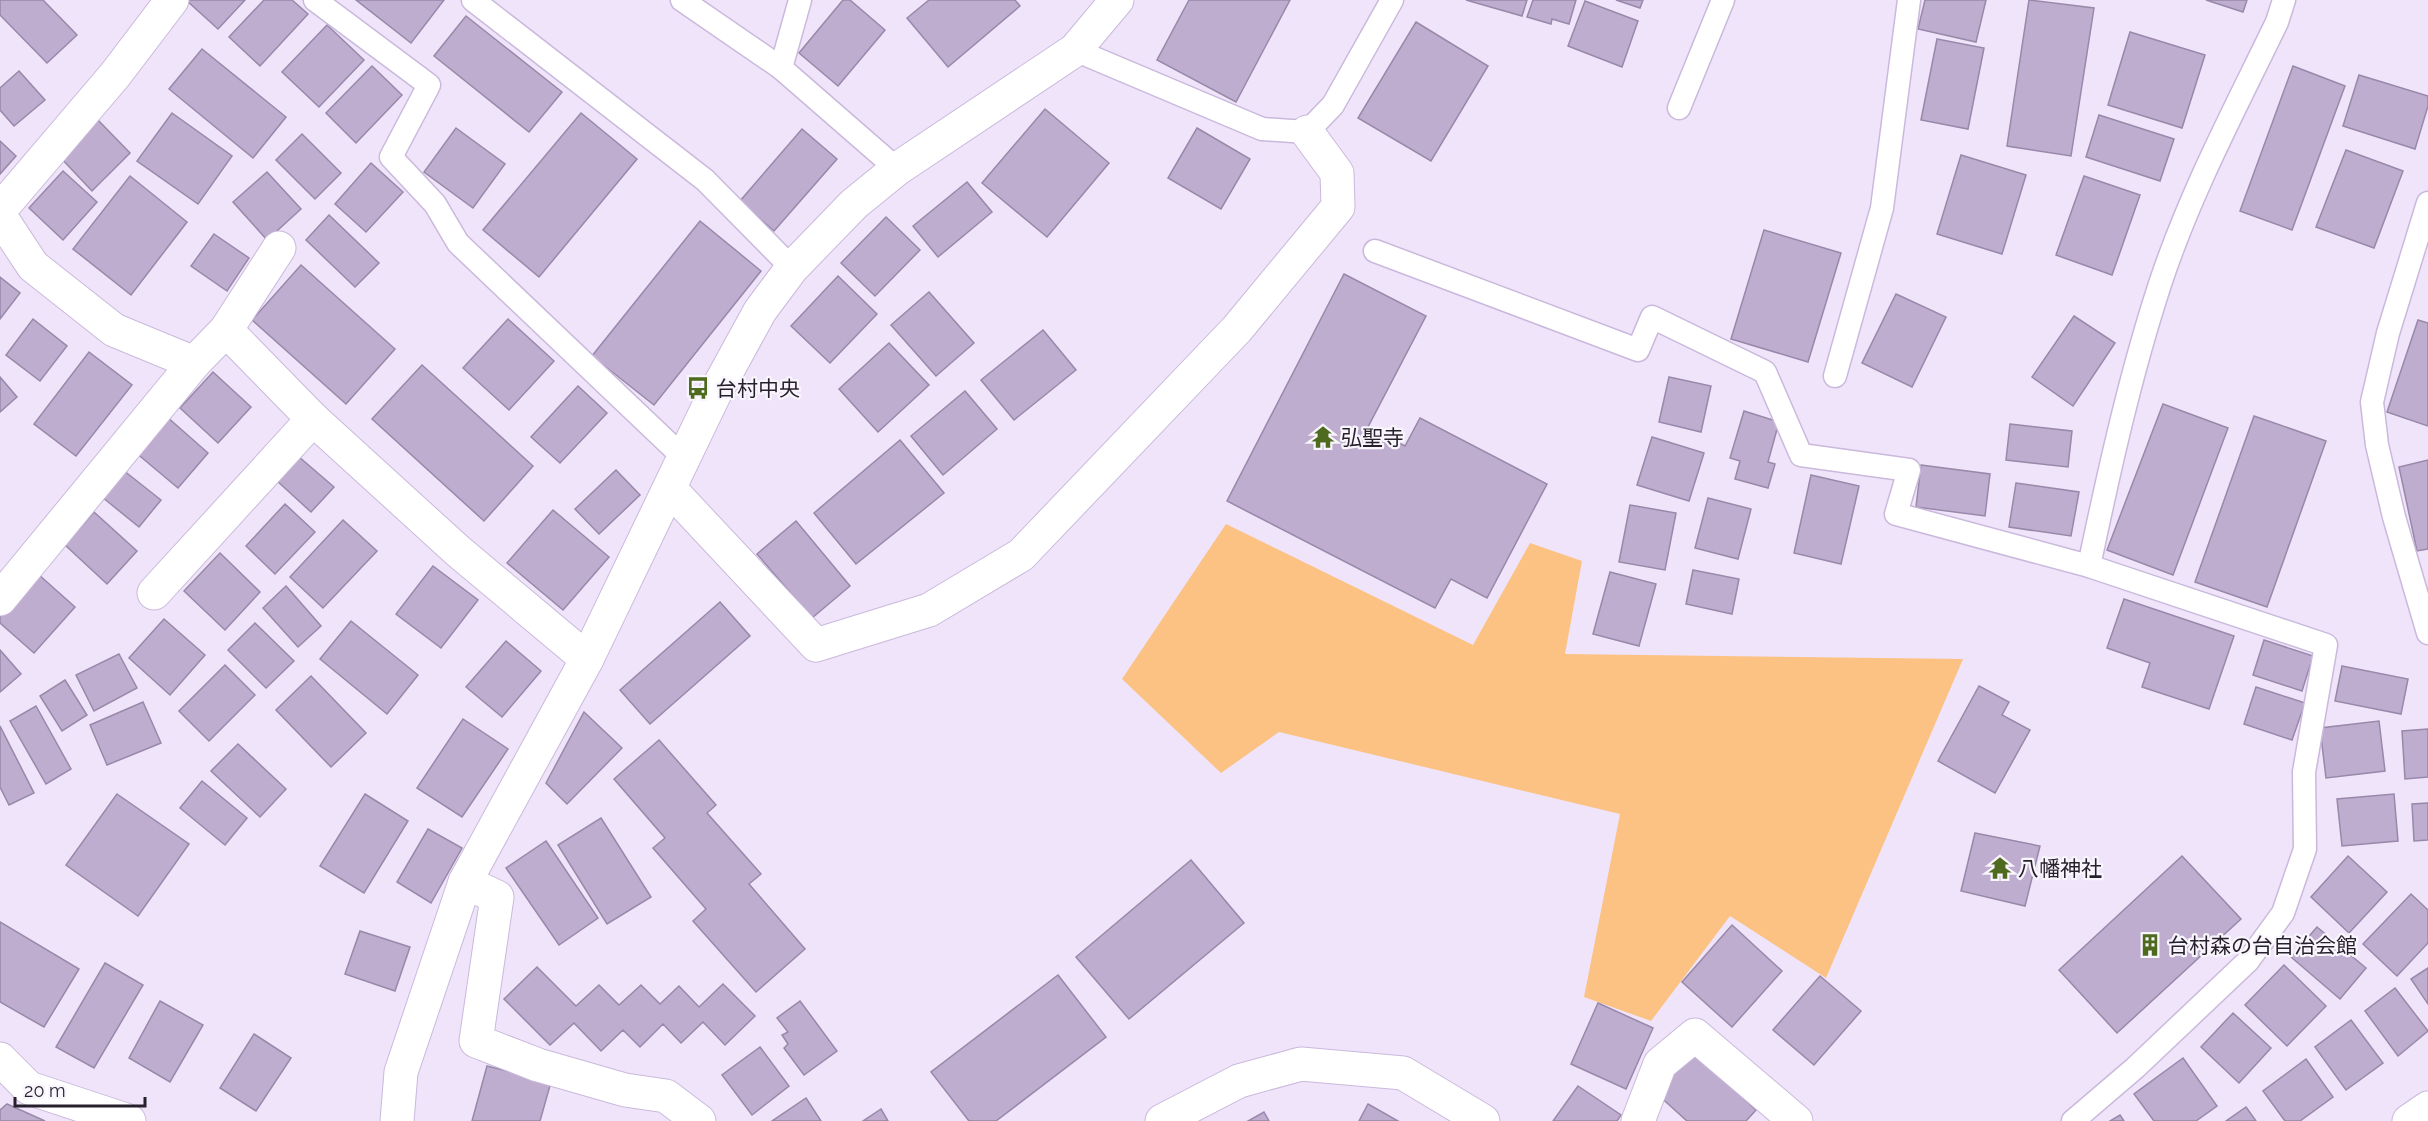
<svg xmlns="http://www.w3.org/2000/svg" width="2428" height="1121" viewBox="0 0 2428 1121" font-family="Raleway,'Noto Sans JP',sans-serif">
	<rect width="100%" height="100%" fill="#efe4fa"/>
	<polygon fill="#fcc284" points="1226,524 1473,645 1530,543 1582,561 1565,654 1963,659 1826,978 1730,916 1651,1021 1584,997 1620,814 1279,732 1221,773 1122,679"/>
	<g fill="#beadcf" stroke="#9888a9" stroke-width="1.5">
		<polygon points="0,0 43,0 77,35 47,63 0,15"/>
		<polygon points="186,0 245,0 218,29"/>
		<polygon points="264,0 292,0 308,14 260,66 229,37"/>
		<polygon points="356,0 444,0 411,43"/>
		<polygon points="843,0 850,0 885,30 838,86 799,53"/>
		<polygon points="929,0 1015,0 1020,6 948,67 907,18"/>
		<polygon points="1189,0 1290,0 1236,102 1157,60"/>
		<polygon points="1466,0 1527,0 1522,16"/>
		<polygon points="1533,0 1576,0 1569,24 1552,19 1551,24 1527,17"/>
		<polygon points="1616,0 1643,0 1640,8"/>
		<polygon points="1925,0 1986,0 1976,42 1918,29"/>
		<polygon points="2029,0 2094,8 2071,156 2007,146"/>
		<polygon points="2206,0 2247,0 2243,12"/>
		<polygon points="1585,1 1638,21 1622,67 1568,46"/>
		<polygon points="466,16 562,92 529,132 434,56"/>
		<polygon points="1416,22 1488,66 1431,161 1358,118"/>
		<polygon points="327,25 364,60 319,107 282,72"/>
		<polygon points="2130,32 2205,55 2182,128 2108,105"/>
		<polygon points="1937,39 1984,48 1968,129 1921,120"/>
		<polygon points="202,49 286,117 253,158 169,89"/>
		<polygon points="372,66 402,95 356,143 326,113"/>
		<polygon points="2293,66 2345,86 2292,230 2240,211"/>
		<polygon points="19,71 45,100 14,126 0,110 0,88"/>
		<polygon points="2359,75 2428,96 2428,106 2415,149 2343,126"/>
		<polygon points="1045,109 1109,163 1047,237 982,183"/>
		<polygon points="172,113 232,156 198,204 137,161"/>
		<polygon points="581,113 637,159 539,277 483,230"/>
		<polygon points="2099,115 2174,139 2160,181 2086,157"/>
		<polygon points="97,119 130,153 92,191 59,156"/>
		<polygon points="456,128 505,164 473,208 424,172"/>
		<polygon points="1197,128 1250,159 1221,209 1168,178"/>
		<polygon points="802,129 837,159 774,231 740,201"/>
		<polygon points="302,134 341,173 315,199 276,160"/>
		<polygon points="0,141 16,156 0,174"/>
		<polygon points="2346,150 2403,171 2374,248 2316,227"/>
		<polygon points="1961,155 2026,175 2002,254 1937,234"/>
		<polygon points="371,163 403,192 366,232 335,204"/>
		<polygon points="63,171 97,202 63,240 29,208"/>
		<polygon points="267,172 301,209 267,240 233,202"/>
		<polygon points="130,176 187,222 131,295 73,249"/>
		<polygon points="2084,176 2140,195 2112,275 2056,255"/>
		<polygon points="967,182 992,212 938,257 913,226"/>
		<polygon points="329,215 379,263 355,287 306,240"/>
		<polygon points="886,217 920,250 875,296 841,263"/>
		<polygon points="700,221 761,271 654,405 592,356"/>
		<polygon points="1764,230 1841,253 1808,362 1731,339"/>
		<polygon points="214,234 249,258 227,291 191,266"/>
		<polygon points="301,265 395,349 346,404 252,320"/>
		<polygon points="1344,274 1426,316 1368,427 1405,446 1420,418 1547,484 1487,598 1451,579 1435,608 1227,501"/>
		<polygon points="838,276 877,314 830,363 791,326"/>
		<polygon points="0,277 20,293 0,319"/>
		<polygon points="929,292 974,343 936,376 891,325"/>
		<polygon points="1896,294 1946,317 1912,387 1862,363"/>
		<polygon points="2074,316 2115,343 2073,406 2032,377"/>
		<polygon points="33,319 67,346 40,381 6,355"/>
		<polygon points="508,319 554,361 509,410 463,368"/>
		<polygon points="2418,320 2428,323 2428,426 2387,412"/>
		<polygon points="1043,330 1076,370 1014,420 981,380"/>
		<polygon points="889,343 929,385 878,432 839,389"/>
		<polygon points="89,352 132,385 76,456 34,424"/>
		<polygon points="422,365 533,466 484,521 372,419"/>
		<polygon points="213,372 251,407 218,443 180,408"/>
		<polygon points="0,377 17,397 0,412"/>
		<polygon points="1669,377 1711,386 1701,432 1659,422"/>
		<polygon points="578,386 607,413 560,463 531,437"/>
		<polygon points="965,391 997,429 943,475 911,436"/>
		<polygon points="2163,404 2228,428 2173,575 2107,550"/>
		<polygon points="1744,411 1779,422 1768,462 1775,464 1768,488 1735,479 1740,461 1730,458"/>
		<polygon points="166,416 208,453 178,488 135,452"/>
		<polygon points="2254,416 2326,441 2267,607 2195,582"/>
		<polygon points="2010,424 2072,431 2068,467 2006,460"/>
		<polygon points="1652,437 1704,453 1689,501 1637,485"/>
		<polygon points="900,440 944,493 856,564 814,513"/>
		<polygon points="298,456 334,487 311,512 276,480"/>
		<polygon points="2428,460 2428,549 2417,551 2399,467"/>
		<polygon points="1921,465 1990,474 1985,516 1916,507"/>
		<polygon points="123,470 161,500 139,527 102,497"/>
		<polygon points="616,470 640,495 599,534 575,509"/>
		<polygon points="1811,475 1859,486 1841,564 1794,553"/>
		<polygon points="2016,483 2079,492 2071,536 2009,527"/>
		<polygon points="1708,498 1751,509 1738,559 1695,548"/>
		<polygon points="285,504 315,532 275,574 246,546"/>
		<polygon points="1630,505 1676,513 1665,570 1619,562"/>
		<polygon points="553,510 609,557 563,610 507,563"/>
		<polygon points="94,512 137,551 107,584 65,545"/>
		<polygon points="343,520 377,551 323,608 290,577"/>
		<polygon points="796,521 850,586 812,618 757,554"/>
		<polygon points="220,553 260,592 225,630 184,591"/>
		<polygon points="433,566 478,600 441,648 396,614"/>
		<polygon points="1693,570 1739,579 1732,614 1686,604"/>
		<polygon points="1610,572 1656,584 1639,646 1593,634"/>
		<polygon points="38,574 75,607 34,653 0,623 0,617"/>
		<polygon points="286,586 321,626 298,647 263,608"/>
		<polygon points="2124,599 2234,636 2209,709 2142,687 2150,663 2107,648"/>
		<polygon points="720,602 750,636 650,724 620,690"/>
		<polygon points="164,619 205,655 170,695 129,658"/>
		<polygon points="351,621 418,675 387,714 320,659"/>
		<polygon points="255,623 294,661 266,688 228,650"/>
		<polygon points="2264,640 2313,656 2302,691 2253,675"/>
		<polygon points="506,641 541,671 502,717 466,687"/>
		<polygon points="0,650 21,674 0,692"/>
		<polygon points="119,654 137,688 94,711 76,675"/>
		<polygon points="225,665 255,695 209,741 179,711"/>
		<polygon points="2342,666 2408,679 2401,714 2335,701"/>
		<polygon points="311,676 366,733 331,767 276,710"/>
		<polygon points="65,680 87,715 62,731 40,696"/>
		<polygon points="1979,686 2009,702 2002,715 2030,730 1995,793 1938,761"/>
		<polygon points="2256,687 2305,703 2292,740 2244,724"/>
		<polygon points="143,702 161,743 107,765 90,725"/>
		<polygon points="36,706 71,769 46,784 10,721"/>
		<polygon points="584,712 622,748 567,804 546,783"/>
		<polygon points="463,719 508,749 462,817 417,788"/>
		<polygon points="2379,721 2385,771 2326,778 2320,728"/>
		<polygon points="0,726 34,793 9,805 0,787"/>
		<polygon points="2428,729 2428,777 2405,779 2402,731"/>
		<polygon points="659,740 716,805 707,813 761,874 749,884 805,949 756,992 693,921 706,909 653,848 665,838 614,779"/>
		<polygon points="238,744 286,789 260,817 211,771"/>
		<polygon points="202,781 247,818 225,845 180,808"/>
		<polygon points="117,794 189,844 138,916 66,865"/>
		<polygon points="365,794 408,821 364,893 320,866"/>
		<polygon points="2394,794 2398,841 2342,846 2337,799"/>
		<polygon points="2428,803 2428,840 2414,841 2412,804"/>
		<polygon points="601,818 651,897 607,924 558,845"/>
		<polygon points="428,829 462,848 431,903 397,882"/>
		<polygon points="1975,833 2040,846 2025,906 1961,891"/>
		<polygon points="546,841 598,918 559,945 506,868"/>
		<polygon points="2182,856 2241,919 2117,1033 2059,970"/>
		<polygon points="2348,856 2387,892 2349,933 2311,897"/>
		<polygon points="1191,860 1244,923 1129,1019 1076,957"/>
		<polygon points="2411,894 2428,910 2428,943 2397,976 2363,944"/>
		<polygon points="0,922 79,969 44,1027 0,1002"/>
		<polygon points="1732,925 1782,971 1732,1027 1682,982"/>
		<polygon points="2317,927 2366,968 2340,999 2291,957"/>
		<polygon points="360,931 410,947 395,991 345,974"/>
		<polygon points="105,963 143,985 94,1068 56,1047"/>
		<polygon points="2284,965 2326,1006 2287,1046 2245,1005"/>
		<polygon points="537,967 576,1006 599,985 619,1005 641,985 660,1004 679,986 699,1007 723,984 755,1016 725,1045 703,1022 681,1043 663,1024 640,1047 623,1030 601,1051 574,1023 550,1045 504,999"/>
		<polygon points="2428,968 2428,1004 2411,979"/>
		<polygon points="1058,975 1106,1037 996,1121 969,1121 931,1072"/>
		<polygon points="1820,976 1861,1011 1814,1065 1773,1030"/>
		<polygon points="2395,988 2428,1031 2398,1056 2365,1011"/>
		<polygon points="160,1001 203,1025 170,1082 129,1058"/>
		<polygon points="800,1001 837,1051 804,1075 784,1048 788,1044 782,1035 788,1032 777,1018"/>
		<polygon points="1598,1003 1653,1028 1626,1089 1571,1064"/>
		<polygon points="2233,1013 2271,1048 2239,1083 2201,1047"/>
		<polygon points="2351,1020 2383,1063 2346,1090 2315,1047"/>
		<polygon points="254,1034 291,1058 256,1111 220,1088"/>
		<polygon points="760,1047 789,1086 752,1115 722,1075"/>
		<polygon points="1694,1052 1756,1110 1746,1121 1687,1121 1656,1093"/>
		<polygon points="2183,1058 2217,1106 2196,1121 2154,1121 2134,1094"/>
		<polygon points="2306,1059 2333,1097 2300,1121 2285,1121 2263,1091"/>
		<polygon points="487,1066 551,1082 540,1121 472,1121"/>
		<polygon points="1578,1086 1621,1115 1617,1121 1553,1121"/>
		<polygon points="806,1098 821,1121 772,1121"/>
		<polygon points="7,1104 45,1121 0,1121 0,1110"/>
		<polygon points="1368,1104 1398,1121 1359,1121"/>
		<polygon points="2246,1107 2256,1121 2226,1121"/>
		<polygon points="881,1109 888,1121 863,1121"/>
		<polygon points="1264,1112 1269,1121 1248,1121"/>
		<polygon points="2120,1115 2124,1121 2110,1121"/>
	</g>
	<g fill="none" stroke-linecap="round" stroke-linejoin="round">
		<g stroke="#cab9dc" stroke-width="25">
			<g id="service">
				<polyline points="315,0 429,85 391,157 435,204 458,243 684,458"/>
				<polyline points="473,0 705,180 792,268"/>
				<polyline points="682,0 781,68 897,169"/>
				<polyline points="1075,50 1262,129 1307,132 1333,105 1392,0"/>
				<polyline points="781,68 800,0"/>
				<polyline points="1679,108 1723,0"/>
				<polyline points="2428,203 2388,333 2372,402 2377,445 2394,517 2428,633"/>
				<polyline points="1375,251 1638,350 1652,317 1765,372 1801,455 1909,470 1896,514 2089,566 2326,645 2304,772 2305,849 2283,913 2248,961 2135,1068 2073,1121"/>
				<polyline points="1835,376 1882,208 1909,0"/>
				<path d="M2089,566C2109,471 2130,376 2160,284C2190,193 2236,107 2277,22L2284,0"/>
			</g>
		</g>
		<g stroke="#cab9dc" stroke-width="35">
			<g id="minor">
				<polyline points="0,210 115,75 172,0"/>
				<polyline points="0,216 33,266 114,330 194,363 226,330 313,419 458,551 587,659"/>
				<polyline points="226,330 279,248"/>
				<polyline points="670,489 816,645 929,610 1021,555 1237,329 1338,207 1337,173 1307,132"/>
				<polyline points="154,593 313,419"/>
				<polyline points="0,599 194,363"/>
				<polyline points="465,882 497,897 476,1041 538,1065 625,1090 666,1096 699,1121"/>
				<polyline points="0,1059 29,1088 129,1121"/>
				<polyline points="397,1121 401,1072 465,882 587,659 714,395 760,311 792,268 854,204 897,169 1075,50 1117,0"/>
				<polyline points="1162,1121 1239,1081 1301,1064 1403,1073 1483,1121"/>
				<polyline points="1638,1121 1660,1064 1695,1035 1796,1121"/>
				<polyline points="2409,1121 2428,1108"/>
			</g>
		</g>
		<use href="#service" stroke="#fff" stroke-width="22"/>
		<use href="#minor" stroke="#fff" stroke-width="33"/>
	</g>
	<defs>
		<g id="bus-bare" transform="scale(1.8)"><path d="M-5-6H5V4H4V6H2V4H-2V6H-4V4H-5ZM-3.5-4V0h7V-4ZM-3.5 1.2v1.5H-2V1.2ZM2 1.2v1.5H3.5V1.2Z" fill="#4e6a1e" stroke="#f8f5fc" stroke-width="2.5" paint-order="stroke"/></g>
		<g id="temple-bare" transform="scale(1.8)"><path d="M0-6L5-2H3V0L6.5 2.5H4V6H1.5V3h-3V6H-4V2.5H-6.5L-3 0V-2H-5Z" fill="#4e6a1e" stroke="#f8f5fc" stroke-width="2.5" paint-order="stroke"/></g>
		<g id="building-bare" transform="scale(1.8)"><path d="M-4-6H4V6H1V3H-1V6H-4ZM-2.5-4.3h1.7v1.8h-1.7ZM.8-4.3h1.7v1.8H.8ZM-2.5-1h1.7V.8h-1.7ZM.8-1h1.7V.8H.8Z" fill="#4e6a1e" stroke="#f8f5fc" stroke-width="2.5" paint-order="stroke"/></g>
	</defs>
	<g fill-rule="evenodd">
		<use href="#bus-bare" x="698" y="388"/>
		<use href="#temple-bare" x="1323" y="437"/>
		<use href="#temple-bare" x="2000" y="868"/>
		<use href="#building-bare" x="2150" y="945"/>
	</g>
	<g text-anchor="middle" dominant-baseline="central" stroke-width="4.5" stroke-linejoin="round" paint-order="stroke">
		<g font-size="21" fill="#261f2c" stroke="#f8f5fc" text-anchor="start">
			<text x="716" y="388">台村中央</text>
			<text x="1341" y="437">弘聖寺</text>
			<text x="2018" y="868">八幡神社</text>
			<text x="2168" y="945">台村森の台自治会館</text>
		</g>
	</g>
	<path d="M15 1097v9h130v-9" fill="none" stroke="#261f2c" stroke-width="3"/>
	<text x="24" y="1097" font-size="18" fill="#261f2c" stroke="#f8f5fc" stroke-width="4.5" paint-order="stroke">20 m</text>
</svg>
